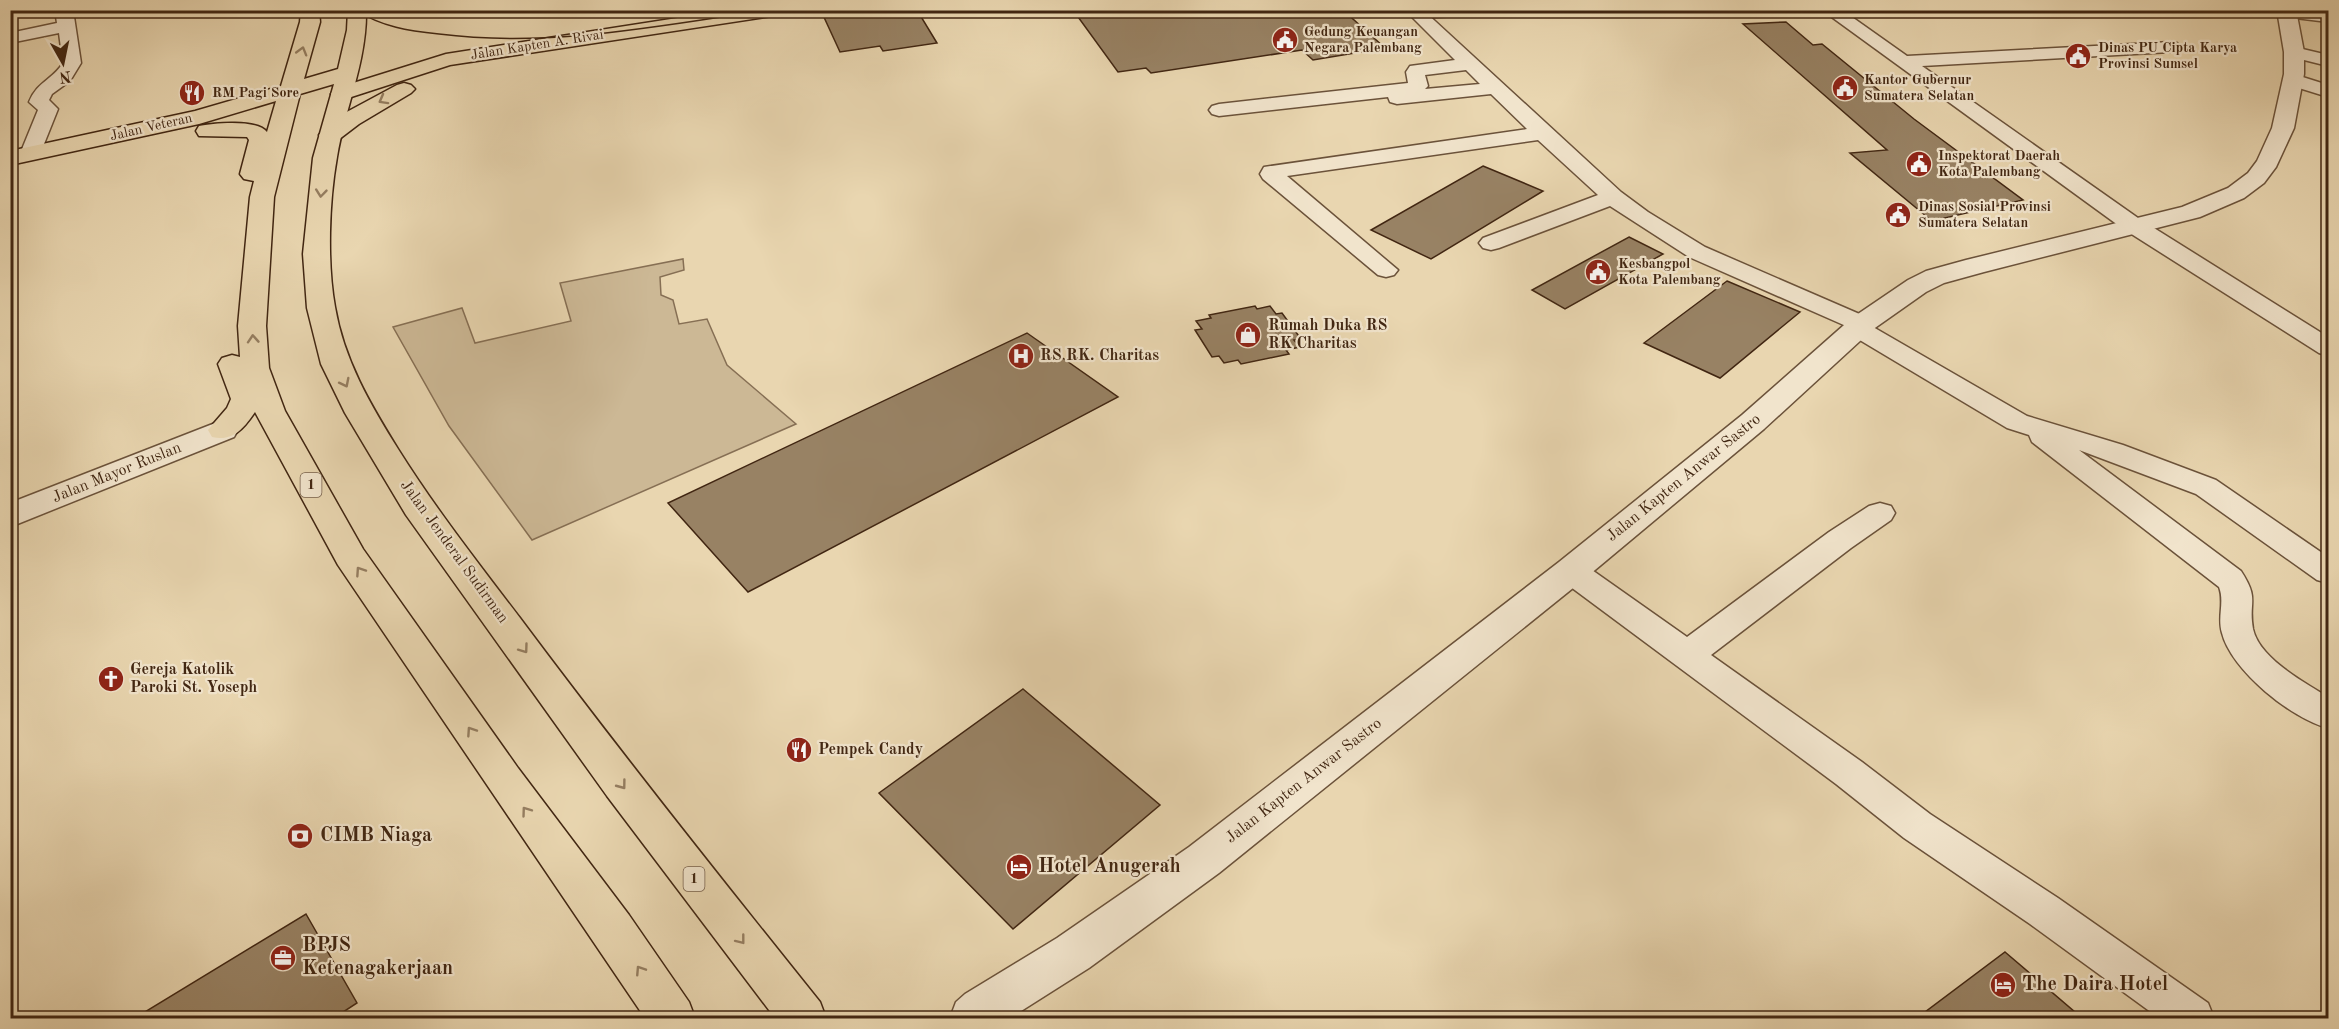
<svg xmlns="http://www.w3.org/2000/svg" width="2339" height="1029" viewBox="0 0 2339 1029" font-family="'Old Standard TT',serif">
	<rect width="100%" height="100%" fill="#e9d6b0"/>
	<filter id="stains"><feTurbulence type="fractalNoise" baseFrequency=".00333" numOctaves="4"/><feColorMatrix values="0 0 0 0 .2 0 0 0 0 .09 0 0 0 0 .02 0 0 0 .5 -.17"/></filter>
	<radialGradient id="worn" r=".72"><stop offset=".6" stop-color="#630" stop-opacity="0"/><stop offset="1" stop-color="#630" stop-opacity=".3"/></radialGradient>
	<g fill="#ccb895" stroke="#866f54" stroke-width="1.5">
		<polygon points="1424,11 1568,11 1432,18"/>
		<polygon points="683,259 684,270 660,277 661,295 673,300 679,324 707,319 727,365 796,424 532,540 449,426 393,327 462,308 475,343 571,321 560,283"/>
	</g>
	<g fill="#988264" stroke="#412612" stroke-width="1.5">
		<polygon points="854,10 917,10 937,43 883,51 880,46 840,52 823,15"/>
		<polygon points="1073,10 1343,10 1385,48 1313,60 1302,50 1151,73 1146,68 1118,72"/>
		<polygon points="1786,22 1813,45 1822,44 1914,119 2023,200 1932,221 1850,153 1887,150 1743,24"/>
		<polygon points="1483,166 1543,191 1431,259 1371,230"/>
		<polygon points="1629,237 1663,254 1565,309 1532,290"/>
		<polygon points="1727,281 1800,312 1720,378 1644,343"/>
		<polygon points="1255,306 1257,309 1270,306 1276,314 1282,313 1301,339 1294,340 1300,347 1286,350 1289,354 1241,364 1238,360 1224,363 1219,356 1212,357 1195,330 1202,329 1196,321 1211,318 1209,315"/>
		<polygon points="1027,333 1118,397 748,592 668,503"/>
		<polygon points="1023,689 1160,805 1013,929 879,793"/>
		<polygon points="306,914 357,1003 334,1018 135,1018"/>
		<polygon points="2005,952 2082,1018 1917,1018"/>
	</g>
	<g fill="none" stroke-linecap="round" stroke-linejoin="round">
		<g stroke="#6b523a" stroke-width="3">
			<g id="minor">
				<path d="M55,10H73L81,63L70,81L52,94L49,100L58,109L40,154L37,158L30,160L23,158L20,154L38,110L29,102C37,82 52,80 63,63L59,33L10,43V33L57,23Z"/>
				<path d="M1405,10H1423L1621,192L1648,212L1705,247L1871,319L1875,324L1873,327L2027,416L2123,445L2216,480L2328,557V583L2317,580L2196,494L2079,450L2241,571C2260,600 2248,601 2253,629C2259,658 2305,683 2328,697V728C2292,719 2231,670 2222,633C2217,617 2225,602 2219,587L2032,442L2029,435L2007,428L1848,333L1844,328L1846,326L1689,257L1610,206L1499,248L1491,250L1483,248L1479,243L1483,238L1598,195L1538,140L1287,176L1398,270L1394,275L1386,277L1378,275L1263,179L1260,174L1264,167L1527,129L1491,94L1397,104L1390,102L1388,97L1219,116L1212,114L1209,110L1212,106L1219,104L1408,83L1406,72L1410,66L1455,60ZM1466,70L1480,84L1425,89L1428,86L1425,75Z"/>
				<polygon points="1822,10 1842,10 1907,56 2171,42 2177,43 2180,47 2177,51 2171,52 1922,66 2138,218 2328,337 2328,356 2319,353 2122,228"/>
				<polygon points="2279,10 2328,12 2328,22 2287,17 2281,16"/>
				<polygon points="2294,47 2328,55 2328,66 2288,56 2285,52 2288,48"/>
				<polygon points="2293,74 2328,85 2328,97 2286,84 2284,80 2286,76"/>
				<polygon points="1880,503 1891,506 1895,513 1891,520 1851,548 1711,655 1862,762 1930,814 2058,898 2208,1003 2214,1018 2159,1018 2030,924 1904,838 1836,784 1560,579 1555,571 1560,563 1571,560 1582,563 1687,637 1829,532 1869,506"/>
			</g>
		</g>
		<g stroke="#6b523a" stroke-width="3">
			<g id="tertiary">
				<polygon points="2277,10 2296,10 2304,52 2304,74 2294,128 2276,167 2264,183 2244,198 2200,217 1984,272 1944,283 1926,292 1872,330 1764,429 1583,580 1219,873 1089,968 1010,1018 950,1018 956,1002 965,994 1057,938 1189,847 1559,562 1742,415 1852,318 1908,280 1926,271 1966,260 2182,207 2228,188 2248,173 2257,161 2272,128 2284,74 2284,52"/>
				<polygon points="223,420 234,423 238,430 234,437 10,527 10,503"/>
			</g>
		</g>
		<g stroke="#412612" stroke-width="3">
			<g id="primary">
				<polygon points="729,10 781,10 779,14 772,16 450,65 342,100 334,99 331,94 334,89 446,54"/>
				<polygon points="404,83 411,85 415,89 411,93 359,124 338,140 330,142 322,140 319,135 343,114 397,85"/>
			</g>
		</g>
		<g stroke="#412612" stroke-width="3">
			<path id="trunk" d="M301,10H319L320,22L304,79L338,69L347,30L348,10H366C367,61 345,108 337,157C329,202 327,263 335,307C344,360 370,404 398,449C435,508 478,563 520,618C617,748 718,875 820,1002L826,1018H775L607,796L406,515L345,413L321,364L307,308L303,254L313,158L334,84L300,94L274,197L266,326L269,368L285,411L363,549L518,768L629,915L689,1002L695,1018H645L338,565L255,412C244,428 233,442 212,437L208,430L227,408L231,399L218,364L222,358L232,355L240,357L238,326L250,197L254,181L244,179L240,174L249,140L247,137L199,136L196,131L199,126C214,123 257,119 267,132L276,101L199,124L10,165V151L195,111L281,86L300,22Z"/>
		</g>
		<use href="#minor" fill="#f1e4cc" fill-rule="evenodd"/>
		<use href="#tertiary" fill="#f1e4cc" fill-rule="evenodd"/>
		<use href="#primary" fill="#e9d6b0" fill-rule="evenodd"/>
		<use href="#trunk" fill="#e9d6b0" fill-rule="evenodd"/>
		<path stroke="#412612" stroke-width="1.5" d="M356,10C381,27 410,31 439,34C549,48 659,26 767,10"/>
	</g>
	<defs><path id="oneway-chevron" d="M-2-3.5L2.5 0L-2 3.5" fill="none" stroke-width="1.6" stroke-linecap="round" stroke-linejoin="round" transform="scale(1.5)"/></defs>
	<g stroke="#957e61">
		<use href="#oneway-chevron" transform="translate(302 51) rotate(-74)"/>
		<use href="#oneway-chevron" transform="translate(383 100) rotate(151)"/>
		<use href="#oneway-chevron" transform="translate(321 193) rotate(96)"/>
		<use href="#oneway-chevron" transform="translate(253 339) rotate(-94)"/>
		<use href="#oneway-chevron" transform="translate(345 383) rotate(63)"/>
		<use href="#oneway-chevron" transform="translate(360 571) rotate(-124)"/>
		<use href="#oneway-chevron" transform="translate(524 649) rotate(54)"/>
		<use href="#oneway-chevron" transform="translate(471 731) rotate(-124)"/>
		<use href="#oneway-chevron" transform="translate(622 785) rotate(53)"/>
		<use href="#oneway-chevron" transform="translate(526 811) rotate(-126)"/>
		<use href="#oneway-chevron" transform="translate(741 940) rotate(52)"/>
		<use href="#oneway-chevron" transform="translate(640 970) rotate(-123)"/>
	</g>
	<defs>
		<g id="civic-disc" transform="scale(1.35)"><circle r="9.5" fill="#8f2418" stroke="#f1e4cc"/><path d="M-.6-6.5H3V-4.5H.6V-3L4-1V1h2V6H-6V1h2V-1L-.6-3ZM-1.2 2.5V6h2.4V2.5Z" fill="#fff"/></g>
		<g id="restaurant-disc" transform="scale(1.35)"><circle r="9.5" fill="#8f2418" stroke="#f1e4cc"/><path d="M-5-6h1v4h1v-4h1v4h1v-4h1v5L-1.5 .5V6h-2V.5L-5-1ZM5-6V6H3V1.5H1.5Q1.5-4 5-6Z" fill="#fff"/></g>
		<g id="shop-disc" transform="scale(1.35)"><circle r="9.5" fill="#8f2418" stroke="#f1e4cc"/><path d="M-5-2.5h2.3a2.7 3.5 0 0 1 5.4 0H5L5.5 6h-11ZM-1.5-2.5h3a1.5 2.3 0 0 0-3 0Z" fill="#fff"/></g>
		<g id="hospital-disc" transform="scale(1.35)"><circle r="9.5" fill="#8f2418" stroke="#f1e4cc"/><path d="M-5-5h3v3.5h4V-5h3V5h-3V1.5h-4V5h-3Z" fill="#fff"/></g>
		<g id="church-disc" transform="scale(1.35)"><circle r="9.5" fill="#8f2418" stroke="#f1e4cc"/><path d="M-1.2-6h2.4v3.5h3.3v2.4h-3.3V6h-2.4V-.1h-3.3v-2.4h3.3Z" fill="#fff"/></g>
		<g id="bank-disc" transform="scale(1.35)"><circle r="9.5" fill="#8f2418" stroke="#f1e4cc"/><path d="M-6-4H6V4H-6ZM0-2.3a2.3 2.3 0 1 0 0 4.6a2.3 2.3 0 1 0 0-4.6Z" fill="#fff"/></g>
		<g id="hotel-disc" transform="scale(1.35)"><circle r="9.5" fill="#8f2418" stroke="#f1e4cc"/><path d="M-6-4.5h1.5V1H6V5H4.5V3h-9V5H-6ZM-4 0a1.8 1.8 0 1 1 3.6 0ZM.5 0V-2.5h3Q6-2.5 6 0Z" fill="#fff"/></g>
		<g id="office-disc" transform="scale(1.35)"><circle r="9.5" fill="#8f2418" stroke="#f1e4cc"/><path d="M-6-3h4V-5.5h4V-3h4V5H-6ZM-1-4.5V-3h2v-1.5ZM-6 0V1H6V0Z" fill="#fff"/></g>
	</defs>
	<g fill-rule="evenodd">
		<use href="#civic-disc" x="1285" y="40"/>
		<use href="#civic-disc" x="2078" y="56"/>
		<use href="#civic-disc" x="1845" y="88"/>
		<use href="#restaurant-disc" x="192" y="93"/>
		<use href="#civic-disc" x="1919" y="164"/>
		<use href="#civic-disc" x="1898" y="215"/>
		<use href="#civic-disc" x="1598" y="272"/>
		<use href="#shop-disc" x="1248" y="335"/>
		<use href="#hospital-disc" x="1021" y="356"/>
		<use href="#church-disc" x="111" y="679"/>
		<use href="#restaurant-disc" x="799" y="750"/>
		<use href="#bank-disc" x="300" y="836"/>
		<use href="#hotel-disc" x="1019" y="867"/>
		<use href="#office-disc" x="283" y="958"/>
		<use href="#hotel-disc" x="2003" y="985"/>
	</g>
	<g text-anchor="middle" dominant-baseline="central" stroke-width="4.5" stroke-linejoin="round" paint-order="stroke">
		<g font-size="14" font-weight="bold" fill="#412612" stroke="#f1e4cc" text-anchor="start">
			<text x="1304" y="32">Gedung Keuangan<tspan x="1304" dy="16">Negara Palembang</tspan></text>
			<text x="2098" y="48">Dinas PU Cipta Karya<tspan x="2098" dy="16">Provinsi Sumsel</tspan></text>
			<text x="1864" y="80">Kantor Gubernur<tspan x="1864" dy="16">Sumatera Selatan</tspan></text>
			<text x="212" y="93">RM Pagi Sore</text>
			<text x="1938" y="156">Inspektorat Daerah<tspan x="1938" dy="16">Kota Palembang</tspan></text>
			<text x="1918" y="207">Dinas Sosial Provinsi<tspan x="1918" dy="16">Sumatera Selatan</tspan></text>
			<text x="1618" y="264">Kesbangpol<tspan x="1618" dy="16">Kota Palembang</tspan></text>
		</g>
		<g font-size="14" fill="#412612" stroke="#f1e4cc">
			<text transform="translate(537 45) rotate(-9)">Jalan Kapten A. Rivai</text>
			<text transform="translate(151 127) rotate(-13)">Jalan Veteran</text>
		</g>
		<g fill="#f1e4cc" stroke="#765f4a" stroke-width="1.5">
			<rect x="300.5" y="473" width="21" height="24" rx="4.5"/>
			<rect x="683.5" y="867" width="21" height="24" rx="4.5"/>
		</g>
		<g font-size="15" font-weight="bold" fill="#412612">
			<text x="311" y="485">1</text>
			<text x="694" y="879">1</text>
		</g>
		<g font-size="16" font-weight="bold" fill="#412612" stroke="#f1e4cc" text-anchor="start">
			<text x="1268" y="326">Rumah Duka RS<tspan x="1268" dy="18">RK Charitas</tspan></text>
			<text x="1040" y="356">RS RK. Charitas</text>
			<text x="130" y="670">Gereja Katolik<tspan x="130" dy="18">Paroki St. Yoseph</tspan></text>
			<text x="818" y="750">Pempek Candy</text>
		</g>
		<g font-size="16" fill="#412612" stroke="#f1e4cc">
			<text transform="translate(117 473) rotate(-22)">Jalan Mayor Ruslan</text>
			<text transform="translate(1684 478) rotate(-39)">Jalan Kapten Anwar Sastro</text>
			<text transform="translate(454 552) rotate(54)">Jalan Jenderal Sudirman</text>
			<text transform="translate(1304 781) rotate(-38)">Jalan Kapten Anwar Sastro</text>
		</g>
		<g font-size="20" font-weight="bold" fill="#412612" stroke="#f1e4cc" text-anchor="start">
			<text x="320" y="836">CIMB Niaga</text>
			<text x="1038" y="867">Hotel Anugerah</text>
			<text x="302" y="946">BPJS<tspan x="302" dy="23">Ketenagakerjaan</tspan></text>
			<text x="2022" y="985">The Daira Hotel</text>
		</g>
	</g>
	<rect width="2339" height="1029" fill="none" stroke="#e9d6b0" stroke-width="36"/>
	<rect x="12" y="12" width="2315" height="1005" fill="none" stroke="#412612" stroke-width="3"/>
	<rect x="18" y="18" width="2303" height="993" fill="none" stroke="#412612" stroke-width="1.5"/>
	<g transform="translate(63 63) rotate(171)" stroke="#f1e4cc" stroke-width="4.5" paint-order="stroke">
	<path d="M0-4.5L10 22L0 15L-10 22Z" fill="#412612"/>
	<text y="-9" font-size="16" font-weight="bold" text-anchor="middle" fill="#412612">N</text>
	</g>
	<rect width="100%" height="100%" filter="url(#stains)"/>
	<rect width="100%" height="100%" fill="url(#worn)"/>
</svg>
